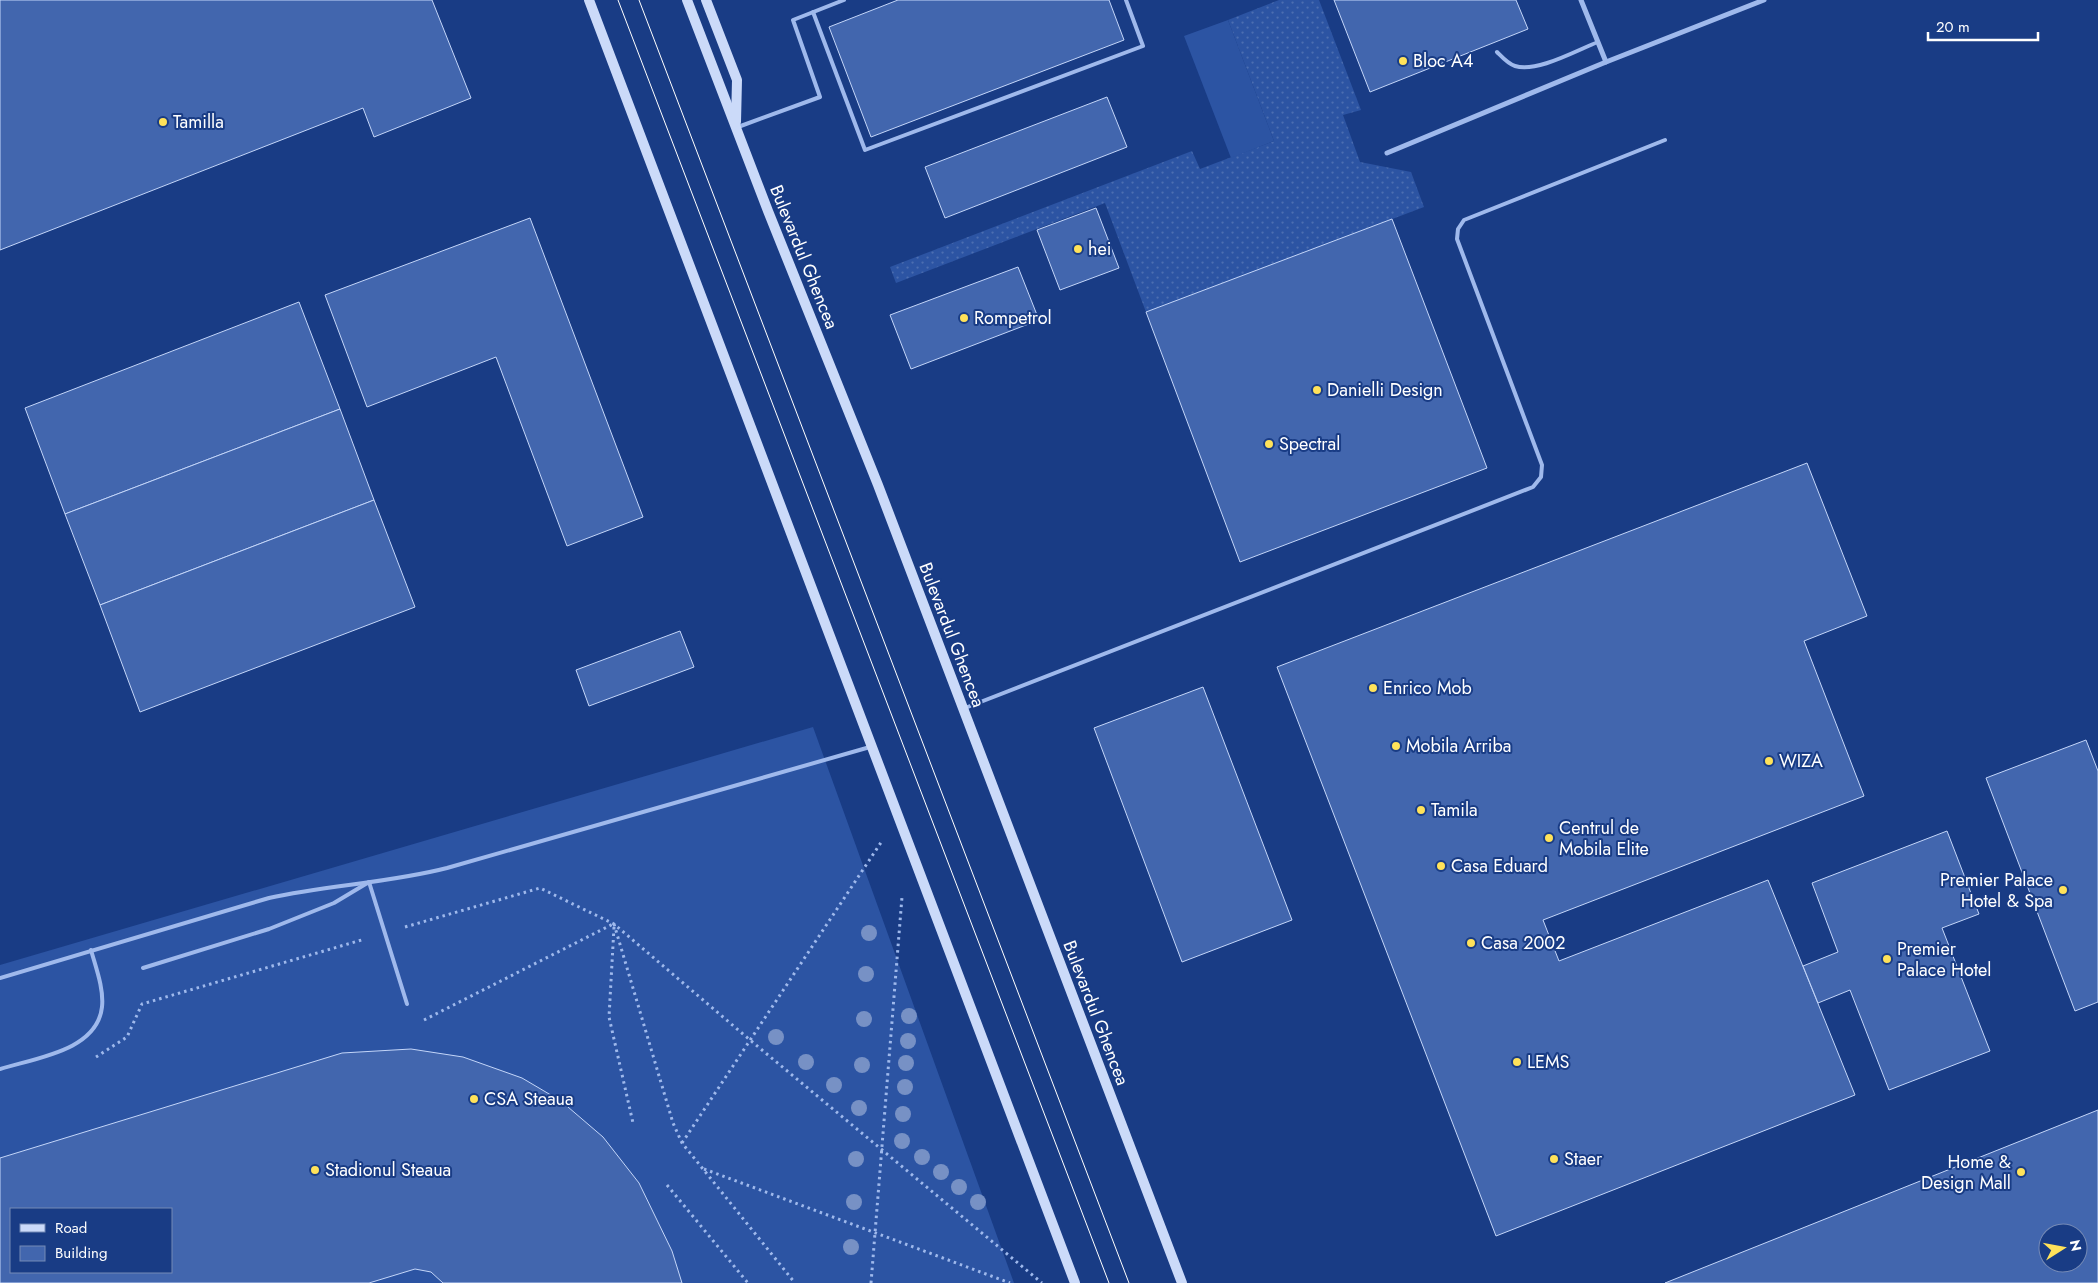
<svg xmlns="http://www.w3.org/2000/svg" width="2098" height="1283" viewBox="0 0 2098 1283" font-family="Jost,sans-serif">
	<defs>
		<pattern id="grass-dots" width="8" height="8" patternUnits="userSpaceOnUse" patternTransform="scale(1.25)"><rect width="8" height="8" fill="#2c54a3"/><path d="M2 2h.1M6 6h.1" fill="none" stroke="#4c6eb1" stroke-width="1.8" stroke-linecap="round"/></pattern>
	</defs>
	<rect width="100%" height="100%" fill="#193c85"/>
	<polygon fill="url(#grass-dots)" points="1279,0 1319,0 1361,110 1343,115 1360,162 1411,172 1424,207 1146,312 1105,203 896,283 890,267 1192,151 1200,169 1274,141 1228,20"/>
	<g fill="#2c54a3" fill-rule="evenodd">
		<polygon points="1228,20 1274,141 1231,158 1184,36"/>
		<path d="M813,727L1014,1283H0V965ZM11,1209H171V1272H11Z"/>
	</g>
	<g fill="#4266ae" stroke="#c4d6f9" fill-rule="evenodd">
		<polygon points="0,0 432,0 471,98 374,137 363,108 0,250"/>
		<polygon points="898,0 1109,0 1124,40 871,137 829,27"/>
		<polygon points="1334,0 1516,0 1528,29 1370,92"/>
		<polygon points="1107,97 1127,147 945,218 925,167"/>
		<polygon points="1096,208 1119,268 1060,290 1037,230"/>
		<polygon points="530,218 643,517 567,546 496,357 367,407 325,295"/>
		<polygon points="1392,219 1487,468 1240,562 1146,312"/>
		<polygon points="1018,267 1039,320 911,369 890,315"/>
		<polygon points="299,302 340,409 65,514 25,408"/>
		<polygon points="340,409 374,500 100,605 65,514"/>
		<polygon points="1807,463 1867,616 1804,641 1864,796 1543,920 1559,961 1768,880 1855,1095 1496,1236 1277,667"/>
		<polygon points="374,500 415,607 140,712 100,605"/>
		<polygon points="680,631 694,667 589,706 576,670"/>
		<polygon points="1203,687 1292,920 1182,962 1094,728"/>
		<polygon points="2086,740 2098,771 2098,1002 2075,1011 1986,778"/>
		<polygon points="1947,831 1979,914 1942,928 1990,1051 1889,1090 1850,990 1818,1003 1803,966 1838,952 1812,883"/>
		<path d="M411,1049L463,1057L522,1078L561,1101L603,1137L639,1183L672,1251L682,1283H443L431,1272L415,1269L369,1283H0V1158L342,1053ZM11,1209H171V1272H11Z"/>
		<path d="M2098,1110V1283H1665ZM2048,1233H2078V1263H2048Z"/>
	</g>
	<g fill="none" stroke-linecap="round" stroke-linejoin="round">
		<g stroke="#9fb9ec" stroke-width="3" stroke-dasharray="2.5 4" stroke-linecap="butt">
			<polyline points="614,924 673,1123 682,1143 795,1283"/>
			<polyline points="405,927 540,888 614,924 750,1040 1042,1283"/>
			<polyline points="614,927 609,1017 633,1123"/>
			<polyline points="424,1020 613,924"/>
			<polyline points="96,1057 127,1037 142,1004 365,939"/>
			<polyline points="682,1143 882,841"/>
			<polyline points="704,1169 1010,1283"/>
			<polyline points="667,1185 748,1283"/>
			<polyline points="871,1283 902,897"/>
		</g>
		<g stroke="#9fb9ec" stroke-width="4">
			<polyline points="813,12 865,150 1143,46 1126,0"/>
			<path d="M1497,52C1502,57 1508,64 1515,66C1537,73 1577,50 1598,42"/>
			<polyline points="738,127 820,97 793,20 844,0"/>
			<polyline points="965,708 1533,487 1541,477 1542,465 1457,239 1458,229 1464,220 1665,140"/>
			<polyline points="143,968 269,929 334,903 369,882 407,1004"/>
			<path d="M0,978L269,898C328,885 389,883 447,868L870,747"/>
			<path d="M0,1069C35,1058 97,1051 102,1007C104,989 96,968 91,950"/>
		</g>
		<g stroke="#9fb9ec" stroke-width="5">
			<polyline points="1581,0 1606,62"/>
			<polyline points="1387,153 1606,62 1764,0"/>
		</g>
		<g stroke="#cbdaf9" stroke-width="10">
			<polyline points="589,0 1075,1283"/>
			<polyline points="687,0 768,211 878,485 1182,1283"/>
			<polyline points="706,0 737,80 736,122"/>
		</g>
		<g stroke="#fff" stroke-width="1">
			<polyline points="618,0 1109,1283"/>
			<polyline points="639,0 1129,1283"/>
		</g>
	</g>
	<g fill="#7791c5">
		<circle cx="869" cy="933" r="8"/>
		<circle cx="866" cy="974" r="8"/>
		<circle cx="909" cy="1016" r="8"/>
		<circle cx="864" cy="1019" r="8"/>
		<circle cx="776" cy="1037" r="8"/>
		<circle cx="908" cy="1041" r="8"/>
		<circle cx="806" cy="1062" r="8"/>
		<circle cx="906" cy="1063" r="8"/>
		<circle cx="862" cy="1065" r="8"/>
		<circle cx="834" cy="1085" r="8"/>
		<circle cx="905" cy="1087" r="8"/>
		<circle cx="859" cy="1108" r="8"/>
		<circle cx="903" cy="1114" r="8"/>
		<circle cx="902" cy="1141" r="8"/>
		<circle cx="922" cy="1157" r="8"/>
		<circle cx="856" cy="1159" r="8"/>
		<circle cx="941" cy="1172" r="8"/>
		<circle cx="959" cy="1187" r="8"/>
		<circle cx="854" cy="1202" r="8"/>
		<circle cx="978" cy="1202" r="8"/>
		<circle cx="851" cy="1247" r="8"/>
	</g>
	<g fill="#ffe25a" stroke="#193c85" stroke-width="2">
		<circle cx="1403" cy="61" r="5"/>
		<circle cx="163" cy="122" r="5"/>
		<circle cx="1078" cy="249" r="5"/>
		<circle cx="964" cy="318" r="5"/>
		<circle cx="1317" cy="390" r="5"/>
		<circle cx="1269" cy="444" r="5"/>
		<circle cx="1373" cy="688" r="5"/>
		<circle cx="1396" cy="746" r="5"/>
		<circle cx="1769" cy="761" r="5"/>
		<circle cx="1421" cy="810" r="5"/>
		<circle cx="1549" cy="838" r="5"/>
		<circle cx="1441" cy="866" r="5"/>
		<circle cx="2063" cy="890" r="5"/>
		<circle cx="1471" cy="943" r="5"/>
		<circle cx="1887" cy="959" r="5"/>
		<circle cx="1517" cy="1062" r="5"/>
		<circle cx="474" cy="1099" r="5"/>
		<circle cx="1554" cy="1159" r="5"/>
		<circle cx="315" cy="1170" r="5"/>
		<circle cx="2021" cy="1172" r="5"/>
	</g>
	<g text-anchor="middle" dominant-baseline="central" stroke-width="4" stroke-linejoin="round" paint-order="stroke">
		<g font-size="18" fill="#fff" stroke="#193c85" text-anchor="start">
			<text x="1413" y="61">Bloc A4</text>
			<text x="173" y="122">Tamilla</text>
			<text x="1088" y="249">hei</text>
			<text x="974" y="318">Rompetrol</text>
			<text x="1327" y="390">Danielli Design</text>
			<text x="1279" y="444">Spectral</text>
			<text x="1383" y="688">Enrico Mob</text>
			<text x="1406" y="746">Mobila Arriba</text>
			<text x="1779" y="761">WIZA</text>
			<text x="1431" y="810">Tamila</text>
			<text x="1559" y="828">Centrul de<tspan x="1559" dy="21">Mobila Elite</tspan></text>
			<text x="1451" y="866">Casa Eduard</text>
			<text x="2053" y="880" text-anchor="end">Premier Palace<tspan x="2053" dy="21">Hotel &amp; Spa</tspan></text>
			<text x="1481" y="943">Casa 2002</text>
			<text x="1897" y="949">Premier<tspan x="1897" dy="21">Palace Hotel</tspan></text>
			<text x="1527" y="1062">LEMS</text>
			<text x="484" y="1099">CSA Steaua</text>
			<text x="1564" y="1159">Staer</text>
			<text x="2011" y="1162" text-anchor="end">Home &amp;<tspan x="2011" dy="21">Design Mall</tspan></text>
			<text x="325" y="1170">Stadionul Steaua</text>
		</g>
		<g font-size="18" fill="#fff" stroke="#193c85">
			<text transform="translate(804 257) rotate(68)">Bulevardul Ghencea</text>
			<text transform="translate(952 635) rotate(69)">Bulevardul Ghencea</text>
			<text transform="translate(1096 1013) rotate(69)">Bulevardul Ghencea</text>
		</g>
	</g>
	<rect x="10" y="1208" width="162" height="65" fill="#193c85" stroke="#758ab6"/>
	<rect x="20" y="1224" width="25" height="8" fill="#cbdaf9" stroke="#758ab6"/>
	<text x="55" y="1233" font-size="15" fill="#ffffff">Road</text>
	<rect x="20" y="1246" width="25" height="15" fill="#4266ae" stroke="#758ab6"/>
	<text x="55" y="1258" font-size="15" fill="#ffffff">Building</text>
	<g transform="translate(2063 1248) rotate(79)"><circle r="24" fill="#193c85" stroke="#758ab6"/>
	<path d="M0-4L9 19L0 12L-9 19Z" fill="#ffe25a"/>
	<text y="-8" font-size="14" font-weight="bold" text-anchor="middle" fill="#ffffff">N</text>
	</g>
	<path d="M1928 32v8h110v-8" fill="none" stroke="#ffffff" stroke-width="2.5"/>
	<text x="1936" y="32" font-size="15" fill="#ffffff" stroke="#193c85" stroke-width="4" paint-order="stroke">20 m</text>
</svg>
